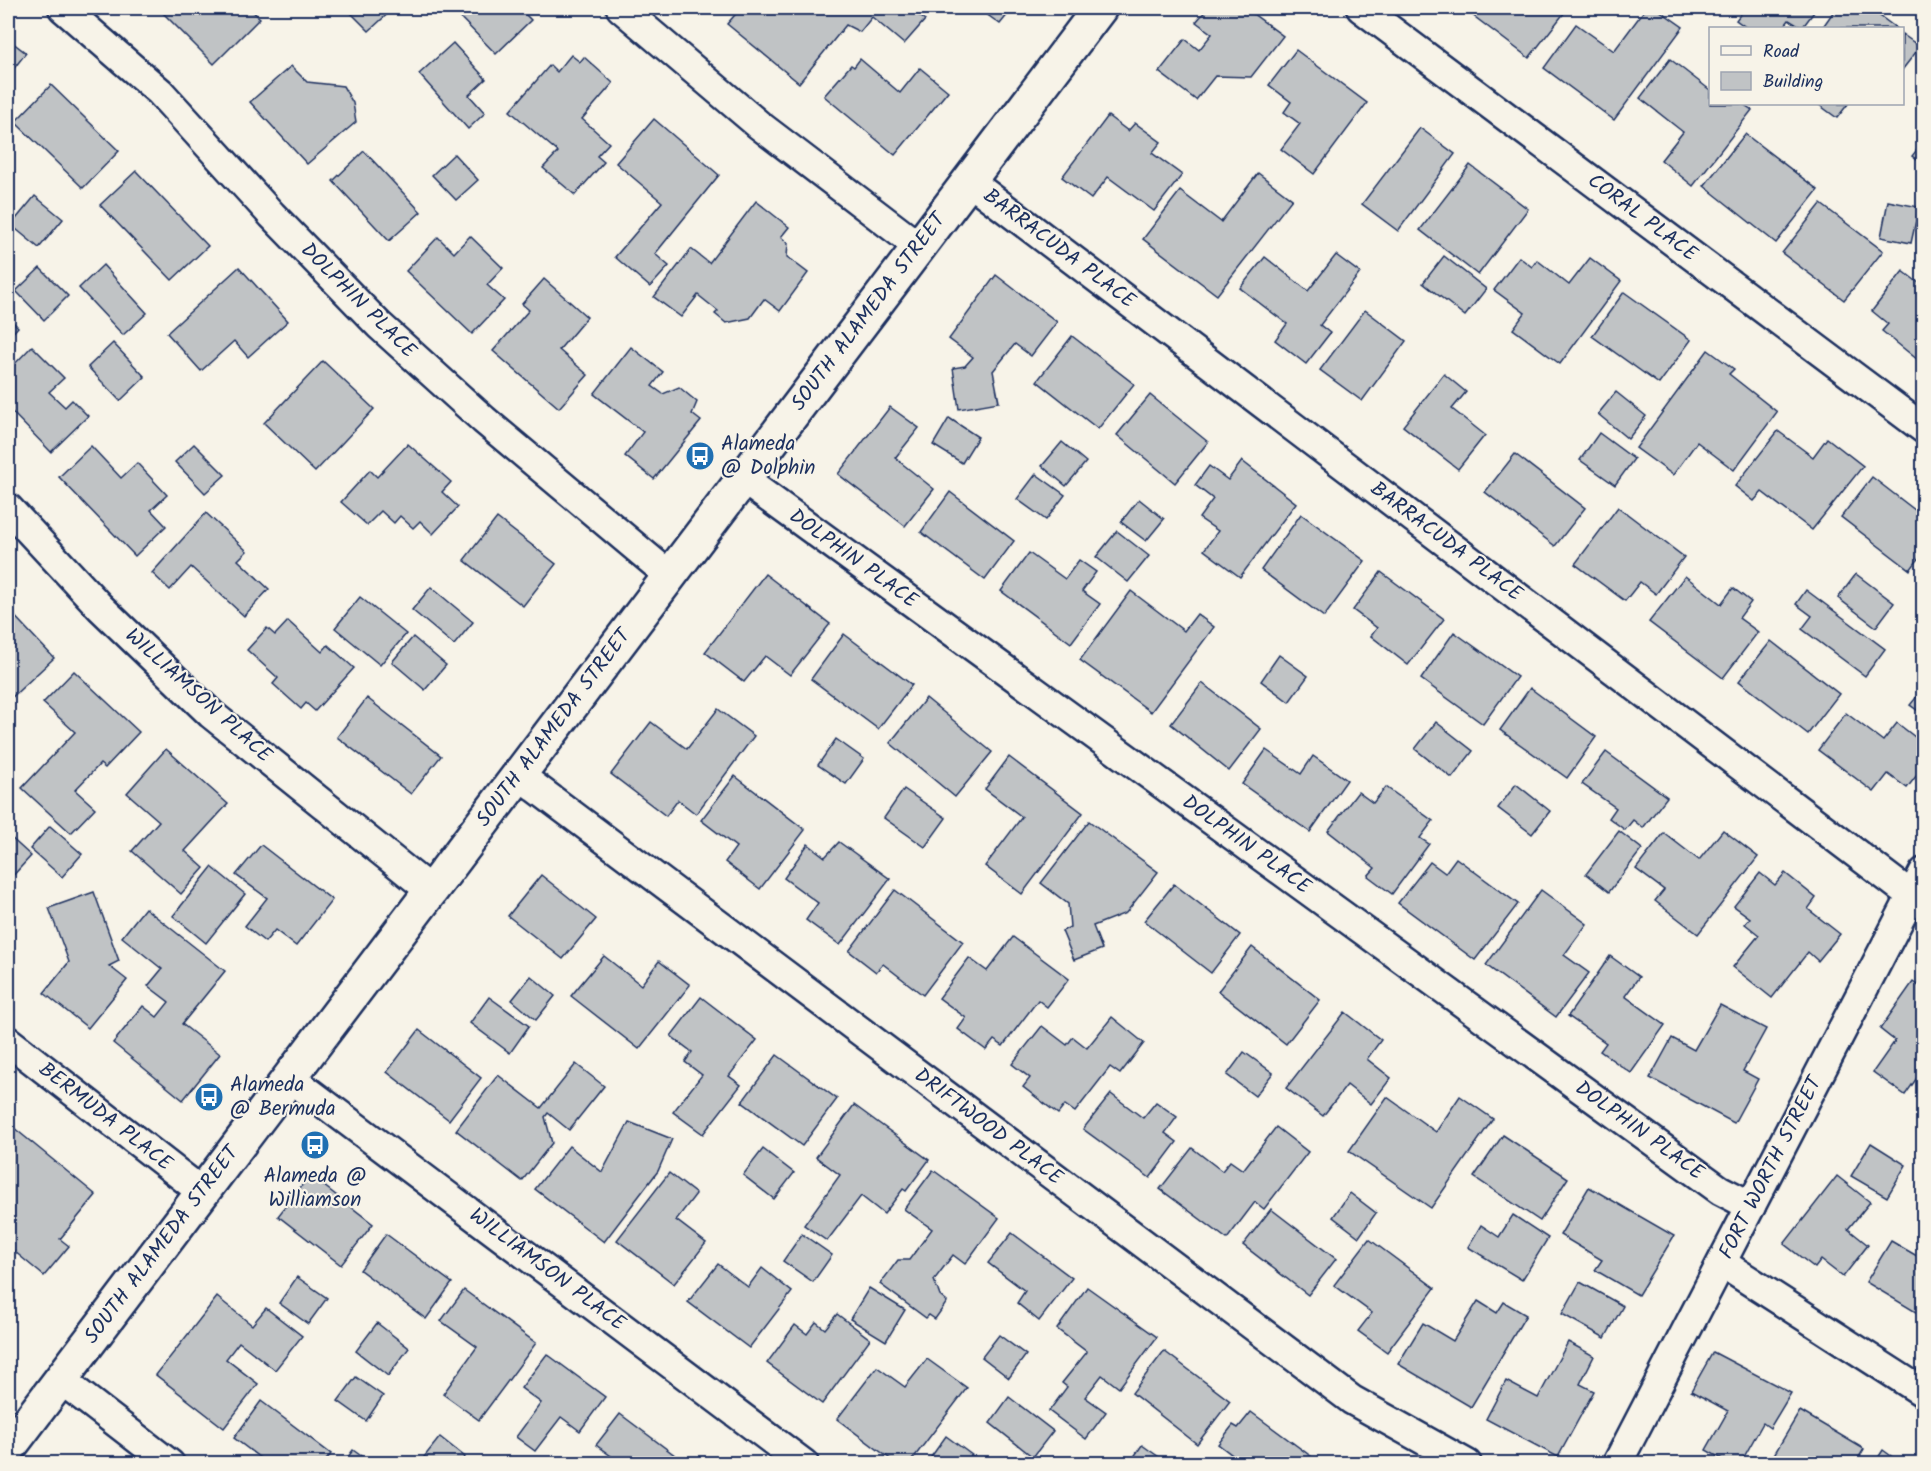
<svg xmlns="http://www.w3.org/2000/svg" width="1931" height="1471" viewBox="0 0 1931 1471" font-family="Kalam,sans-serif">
	<rect width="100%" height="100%" fill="#f7f3e8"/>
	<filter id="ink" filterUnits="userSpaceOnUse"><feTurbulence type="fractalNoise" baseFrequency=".0167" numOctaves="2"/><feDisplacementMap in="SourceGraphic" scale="12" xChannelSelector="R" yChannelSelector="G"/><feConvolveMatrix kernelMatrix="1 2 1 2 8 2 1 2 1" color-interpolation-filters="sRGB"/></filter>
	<g filter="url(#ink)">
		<g fill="#c0c3c5" stroke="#1b2f5e" stroke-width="1.5">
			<polygon points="158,8 249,8 260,18 214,64"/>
			<polygon points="346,8 394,8 369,31"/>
			<polygon points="451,8 519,8 531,20 496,54"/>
			<polygon points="741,8 909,8 925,20 904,44 872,17 860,32 846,25 799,83 727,24"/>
			<polygon points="978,8 1013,8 1000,24"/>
			<polygon points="1208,8 1245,8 1283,36 1251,77 1215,76 1196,100 1159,72 1185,39 1199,50 1212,34 1196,22"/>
			<polygon points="1463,8 1568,8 1529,58"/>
			<polygon points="1646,8 1656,8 1683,27 1614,120 1544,68 1576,24 1614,51"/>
			<polygon points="1745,8 1817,8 1802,28 1789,20 1783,28 1747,28 1736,20"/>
			<polygon points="1836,8 1869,8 1896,28 1822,28"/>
			<polygon points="1902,34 1920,47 1902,70"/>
			<polygon points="8,39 26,53 8,76"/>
			<polygon points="453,43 486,79 469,95 485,113 468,129 419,74"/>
			<polygon points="1296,50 1367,103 1314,174 1281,149 1300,124 1284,112 1291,102 1269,85"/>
			<polygon points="571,55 580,62 584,57 613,83 582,119 609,143 597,156 604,162 575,195 543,168 558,152 510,111 550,65 557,72"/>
			<polygon points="860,59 900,93 920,68 948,91 895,155 824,96 851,65 854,67"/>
			<polygon points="1670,59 1710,90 1710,104 1743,104 1752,110 1693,186 1661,160 1683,132 1640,98"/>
			<polygon points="291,66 307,82 343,86 353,103 356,122 307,164 250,102"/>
			<polygon points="51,85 119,151 83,188 15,122"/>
			<polygon points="1818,104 1848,104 1837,118"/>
			<polygon points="1108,116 1128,131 1135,123 1161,142 1152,153 1182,175 1154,211 1108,177 1091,199 1062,177"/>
			<polygon points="654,119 719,175 655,254 669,266 650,287 615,257 662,202 616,163"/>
			<polygon points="1420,128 1455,154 1398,231 1362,204"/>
			<polygon points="1745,134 1818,190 1776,243 1704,186"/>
			<polygon points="1924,141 1924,165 1912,156"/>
			<polygon points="364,151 421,212 389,241 333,181"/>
			<polygon points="454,154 478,180 456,200 432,175"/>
			<polygon points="1470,165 1528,209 1478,275 1420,230"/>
			<polygon points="136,171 208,246 172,280 100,205"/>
			<polygon points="1258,173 1292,199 1217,295 1143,239 1180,191 1221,222"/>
			<polygon points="35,196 63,219 39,248 11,225"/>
			<polygon points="756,201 789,227 781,237 788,243 787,257 808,273 780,311 764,299 750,318 726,323 715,314 718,311 698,295 681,317 654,297 691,249 709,263"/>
			<polygon points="1888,201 1919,207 1911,243 1881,237"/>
			<polygon points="1821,204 1883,251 1844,300 1782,253"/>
			<polygon points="470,236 503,268 487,285 504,300 472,334 406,271 438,237 454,253"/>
			<polygon points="1336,255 1360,273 1320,325 1330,333 1306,364 1275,340 1287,324 1240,288 1265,257 1308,291"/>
			<polygon points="1444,256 1486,289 1465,316 1423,283"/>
			<polygon points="1519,257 1532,267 1537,260 1569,285 1590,258 1621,281 1560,364 1513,329 1525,313 1494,290"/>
			<polygon points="103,265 147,313 123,335 79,288"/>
			<polygon points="239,267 288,321 248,357 234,341 201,371 167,333"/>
			<polygon points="40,268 68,296 44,320 16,291"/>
			<polygon points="1903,271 1924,287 1924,353 1918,360 1882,331 1888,324 1872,311"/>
			<polygon points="996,275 1057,322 1031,356 1015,344 993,371 999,402 959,409 953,368 965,366 973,357 949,339"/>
			<polygon points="544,279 587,317 559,350 588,375 559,408 493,351 529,310 522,304"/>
			<polygon points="1624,292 1691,340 1659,384 1592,336"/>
			<polygon points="1365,310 1406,341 1362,401 1320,370"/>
			<polygon points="8,317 18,327 8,338"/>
			<polygon points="1072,336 1134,384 1098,429 1037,381"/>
			<polygon points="113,343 145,377 120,401 88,367"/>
			<polygon points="32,346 64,378 49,392 65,407 72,400 88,416 51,452 8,408 8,371"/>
			<polygon points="631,347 663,372 652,386 663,394 679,387 697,402 692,414 701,421 654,479 625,456 643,432 594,394"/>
			<polygon points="1708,350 1734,369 1729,374 1777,412 1734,470 1697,442 1673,475 1636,448"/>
			<polygon points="323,361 374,409 315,472 264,423"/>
			<polygon points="1444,374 1466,392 1452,409 1485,435 1458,469 1403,426"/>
			<polygon points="1616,392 1646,416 1628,439 1598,414"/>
			<polygon points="1150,395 1208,442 1175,483 1117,435"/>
			<polygon points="890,407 919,428 895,458 934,489 905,526 838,474"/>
			<polygon points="949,418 978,437 962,463 933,445"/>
			<polygon points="1778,431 1813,457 1827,438 1863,466 1812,530 1762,492 1754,501 1735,486"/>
			<polygon points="1599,433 1634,459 1615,485 1580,460"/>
			<polygon points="1062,442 1086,462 1066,486 1042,466"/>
			<polygon points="194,444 225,475 205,493 175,462"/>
			<polygon points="408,444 451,482 442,492 458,507 433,534 420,521 413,528 400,516 394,523 381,511 367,525 341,502 370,470 377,477"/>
			<polygon points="91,446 121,478 137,463 167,495 151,510 166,526 135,556 59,477"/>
			<polygon points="1515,454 1585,508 1555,546 1485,492"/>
			<polygon points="1242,461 1296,503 1240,577 1204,550 1218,531 1199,518 1213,499 1195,485 1209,466 1228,480"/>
			<polygon points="1036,474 1065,495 1046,520 1017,499"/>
			<polygon points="1872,477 1924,517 1924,552 1910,570 1841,517"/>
			<polygon points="950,492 1014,541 985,580 921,532"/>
			<polygon points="1139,499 1164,519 1146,541 1121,522"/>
			<polygon points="1618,507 1684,557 1656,594 1640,582 1625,601 1575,564"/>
			<polygon points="206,513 247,551 238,560 269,589 244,616 191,567 170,590 152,573"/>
			<polygon points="1301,514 1365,561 1324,617 1261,570"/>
			<polygon points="497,518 556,564 523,606 464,560"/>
			<polygon points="1117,531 1149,556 1128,582 1096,557"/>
			<polygon points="1029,553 1065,579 1079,560 1096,572 1082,591 1100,604 1071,643 1001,591"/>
			<polygon points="1381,572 1444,619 1408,665 1371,636 1377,628 1353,610"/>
			<polygon points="765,574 830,624 790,675 765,656 744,682 705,652"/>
			<polygon points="1856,574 1894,603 1876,627 1838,598"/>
			<polygon points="1685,576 1721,604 1733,588 1751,602 1739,618 1758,632 1723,678 1649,622"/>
			<polygon points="431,587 473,622 454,645 412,610"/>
			<polygon points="1806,590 1885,649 1865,676 1802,629 1812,616 1796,604"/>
			<polygon points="1131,591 1184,631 1197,614 1214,627 1151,712 1080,660"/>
			<polygon points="360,597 406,634 380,665 335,628"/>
			<polygon points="8,609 54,658 8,701"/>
			<polygon points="288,621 322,652 328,645 354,668 315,711 306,703 301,709 273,684 278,678 247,650 267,628 275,635"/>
			<polygon points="1454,632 1517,677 1483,724 1421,679"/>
			<polygon points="844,634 912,685 878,729 811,679"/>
			<polygon points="413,637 446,665 425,690 392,662"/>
			<polygon points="1771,641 1839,694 1808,734 1739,681"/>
			<polygon points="1279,655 1308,676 1289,702 1261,681"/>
			<polygon points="74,671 139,732 105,768 100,764 75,790 95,808 71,833 22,788 75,732 43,703"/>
			<polygon points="1202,683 1261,729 1229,771 1171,724"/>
			<polygon points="1530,688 1596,737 1567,778 1500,730"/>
			<polygon points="1924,688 1924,715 1910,705"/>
			<polygon points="367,698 441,756 411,794 337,737"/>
			<polygon points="926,698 992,752 955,797 890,743"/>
			<polygon points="718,709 754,736 696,814 678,800 666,816 611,774 651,722 687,749"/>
			<polygon points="1846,713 1883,741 1897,723 1915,737 1924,726 1924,766 1907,788 1888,774 1874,792 1818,750"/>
			<polygon points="1436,722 1473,751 1452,778 1415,749"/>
			<polygon points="836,739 864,759 846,784 818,765"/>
			<polygon points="166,749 228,804 185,851 204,868 181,894 132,851 159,821 127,793"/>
			<polygon points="1266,750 1301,774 1313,756 1347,780 1310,832 1242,784"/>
			<polygon points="1606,752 1667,797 1643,828 1633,820 1625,830 1609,818 1616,808 1582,784"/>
			<polygon points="1009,757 1083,813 1022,894 985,866 1022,817 985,789"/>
			<polygon points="735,776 805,830 760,889 725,862 736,847 701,820"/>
			<polygon points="1516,784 1550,811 1532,834 1498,808"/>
			<polygon points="1386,787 1433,821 1420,838 1429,844 1392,894 1368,876 1375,868 1328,831 1358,792 1373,803"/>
			<polygon points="904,789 946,818 925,847 884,818"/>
			<polygon points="1089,821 1158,872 1126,913 1093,926 1102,949 1074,960 1062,931 1070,927 1068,904 1041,883"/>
			<polygon points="50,826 82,854 62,877 30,849"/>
			<polygon points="1723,830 1758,857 1698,934 1655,901 1664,890 1636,869 1664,833 1699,860"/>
			<polygon points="1619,831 1642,849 1609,892 1586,874"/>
			<polygon points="8,835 31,856 8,881"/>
			<polygon points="839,842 890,879 840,945 806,920 818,903 784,878 808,844 825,857"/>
			<polygon points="261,845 332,900 296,946 275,930 265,942 245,926 267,898 236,875"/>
			<polygon points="1456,858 1518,904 1475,960 1398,903 1430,862 1445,873"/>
			<polygon points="212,867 245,894 206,943 173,916"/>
			<polygon points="1760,873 1775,885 1785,873 1816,898 1808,909 1840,934 1818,961 1808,952 1772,998 1733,967 1759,935 1745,924 1750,918 1734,906"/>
			<polygon points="541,875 596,919 563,959 508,916"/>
			<polygon points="1174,884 1240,935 1211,973 1144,921"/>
			<polygon points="895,890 963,942 923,995 883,964 876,972 849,951"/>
			<polygon points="1541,890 1587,924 1564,955 1589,973 1556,1017 1486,965"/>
			<polygon points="94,892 119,961 109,966 127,980 88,1028 44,993 69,962 49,908"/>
			<polygon points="145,908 225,971 182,1024 220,1054 183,1100 113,1043 143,1006 157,1017 169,1002 148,986 162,969 122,937"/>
			<polygon points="1013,937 1069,979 1047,1007 1038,1000 1003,1046 994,1040 986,1050 958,1029 966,1018 939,998 969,958 987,971"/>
			<polygon points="1252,947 1320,1000 1286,1044 1218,991"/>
			<polygon points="604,956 641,985 659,961 690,985 639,1049 571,996"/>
			<polygon points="1610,956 1639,977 1625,996 1665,1025 1631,1073 1600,1051 1606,1043 1568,1016"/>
			<polygon points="531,976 555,996 536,1020 512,1000"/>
			<polygon points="1913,982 1924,990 1924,1068 1905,1095 1873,1072 1895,1041 1880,1029"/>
			<polygon points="489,997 529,1026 510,1053 470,1023"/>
			<polygon points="701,997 757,1040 729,1076 741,1085 703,1134 673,1112 702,1075 685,1062 692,1052 671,1036"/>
			<polygon points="1720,1005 1766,1029 1743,1071 1758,1079 1734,1123 1650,1078 1672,1038 1694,1050"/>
			<polygon points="1345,1012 1381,1040 1367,1059 1391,1078 1371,1104 1347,1085 1323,1116 1286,1088"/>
			<polygon points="1112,1017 1144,1043 1120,1074 1110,1067 1075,1112 1065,1105 1058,1114 1023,1087 1030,1078 1012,1064 1042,1026 1067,1045 1073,1037 1087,1048"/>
			<polygon points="419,1030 481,1078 449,1120 387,1072"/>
			<polygon points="1244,1052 1273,1073 1255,1096 1227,1075"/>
			<polygon points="777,1055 837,1099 802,1146 742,1102"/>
			<polygon points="576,1064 604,1086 569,1130 548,1113 545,1117 552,1143 522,1181 456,1130 498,1075 541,1108"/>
			<polygon points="1111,1094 1143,1118 1156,1102 1177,1117 1165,1133 1177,1142 1150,1178 1083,1129"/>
			<polygon points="1460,1096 1493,1119 1431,1208 1349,1151 1387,1097 1436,1132"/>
			<polygon points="854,1105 929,1160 906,1191 903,1189 884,1214 861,1196 827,1241 804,1225 840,1175 816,1157"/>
			<polygon points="629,1122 672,1139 658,1171 604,1242 535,1189 569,1146 602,1172"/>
			<polygon points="8,1123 96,1195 60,1239 69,1246 44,1276 8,1246"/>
			<polygon points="1276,1127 1308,1152 1264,1209 1255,1202 1227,1239 1160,1189 1192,1148 1222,1171 1230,1161 1243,1170"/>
			<polygon points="1503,1135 1568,1178 1540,1221 1474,1177"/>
			<polygon points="1871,1143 1906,1165 1887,1197 1851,1176"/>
			<polygon points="763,1149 794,1173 774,1199 743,1175"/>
			<polygon points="933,1170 999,1218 965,1264 953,1255 934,1280 940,1296 947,1302 935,1319 929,1315 926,1318 880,1284 898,1260 909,1260 932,1229 904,1209"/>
			<polygon points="669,1173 696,1194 676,1220 706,1243 674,1284 617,1240"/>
			<polygon points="310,1175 373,1224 341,1265 278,1216"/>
			<polygon points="1837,1176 1870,1202 1848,1229 1868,1245 1843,1277 1821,1260 1815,1268 1784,1244"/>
			<polygon points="1589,1187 1674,1236 1638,1295 1595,1270 1602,1260 1560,1235"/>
			<polygon points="1350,1193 1376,1213 1359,1237 1333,1217"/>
			<polygon points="1271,1209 1336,1259 1308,1295 1243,1245"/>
			<polygon points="1513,1215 1548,1238 1522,1280 1468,1247 1481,1225 1499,1237"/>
			<polygon points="1012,1233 1072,1278 1039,1321 1017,1303 1025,1291 988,1263"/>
			<polygon points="386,1234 452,1283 426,1319 360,1270"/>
			<polygon points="802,1234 832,1255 813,1282 783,1261"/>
			<polygon points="1369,1239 1435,1288 1387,1352 1358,1331 1372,1313 1334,1285"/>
			<polygon points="1891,1241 1924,1260 1924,1317 1866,1282"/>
			<polygon points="718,1264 748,1287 762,1268 792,1292 749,1348 688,1302"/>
			<polygon points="297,1277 327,1298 308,1324 279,1303"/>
			<polygon points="1580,1282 1623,1306 1605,1338 1562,1314"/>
			<polygon points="1087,1287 1157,1337 1119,1388 1102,1375 1085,1397 1106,1412 1086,1439 1049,1411 1067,1387 1062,1383 1087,1352 1057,1329"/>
			<polygon points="869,1288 905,1310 886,1341 850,1319"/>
			<polygon points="464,1290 536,1343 479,1420 443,1394 477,1347 441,1321"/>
			<polygon points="217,1297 252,1325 266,1308 302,1336 275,1370 239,1342 226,1359 258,1384 224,1428 156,1375"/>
			<polygon points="1478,1301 1497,1313 1504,1302 1526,1315 1471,1407 1398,1364 1423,1323 1453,1341"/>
			<polygon points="837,1314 870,1339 822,1404 767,1363 795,1325 807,1334 816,1322 825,1329"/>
			<polygon points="377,1323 409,1348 388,1376 356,1351"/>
			<polygon points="999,1335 1026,1355 1009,1378 982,1357"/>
			<polygon points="1568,1342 1594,1356 1580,1384 1594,1391 1558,1457 1486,1419 1506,1381 1538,1398"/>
			<polygon points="1164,1351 1230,1401 1197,1444 1132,1393"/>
			<polygon points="1713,1352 1791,1393 1770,1428 1763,1423 1740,1464 1731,1464 1706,1450 1728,1411 1691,1391"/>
			<polygon points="547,1354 605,1397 580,1431 561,1417 535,1451 516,1437 541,1403 521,1388"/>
			<polygon points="927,1359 967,1388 909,1464 897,1464 837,1419 877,1367 905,1387"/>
			<polygon points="356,1377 383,1396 366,1421 338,1401"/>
			<polygon points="1009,1397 1053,1431 1033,1457 990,1423"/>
			<polygon points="261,1401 331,1454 323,1464 268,1464 234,1438"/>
			<polygon points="1800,1411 1864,1449 1855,1464 1769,1463"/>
			<polygon points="1251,1412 1316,1460 1314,1464 1244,1464 1218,1444 1233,1425 1238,1428"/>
			<polygon points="620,1414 680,1459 677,1464 606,1464 611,1456 596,1445"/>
			<polygon points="946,1436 984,1464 926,1464"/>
			<polygon points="440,1437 465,1457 460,1464 420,1462"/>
			<polygon points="1142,1445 1169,1464 1129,1464"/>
			<polygon points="353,1450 372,1464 343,1464"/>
			<polygon points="1883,1450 1902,1464 1874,1464"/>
		</g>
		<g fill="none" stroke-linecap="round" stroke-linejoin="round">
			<g stroke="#1b2f5e" stroke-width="33">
				<g id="street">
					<polyline points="63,8 160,92 272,215 379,325 484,420 670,576"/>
					<polyline points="621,8 759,125 919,247"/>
					<polyline points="1361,8 1924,429"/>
					<polyline points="969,181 1924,905"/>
					<polyline points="743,479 1720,1190 1751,1206"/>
					<polyline points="8,508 100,607 211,714 431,891"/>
					<polyline points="519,775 1352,1400 1467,1464"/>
					<polyline points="8,1041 202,1192"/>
					<polyline points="289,1077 804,1464"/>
					<polyline points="1722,1263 1924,1393"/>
					<polyline points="60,1379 170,1464"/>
					<polyline points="1617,1464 1924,872"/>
				</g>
			</g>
			<g stroke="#1b2f5e" stroke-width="38">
				<polyline id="secondary" points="8,1449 1100,8"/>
			</g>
			<use href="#street" stroke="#f7f3e8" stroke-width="28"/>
			<use href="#secondary" stroke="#f7f3e8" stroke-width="33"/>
		</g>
	</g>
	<defs>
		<g id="bus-disc" transform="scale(1.5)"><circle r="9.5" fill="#1f6fb2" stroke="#f7f3e8"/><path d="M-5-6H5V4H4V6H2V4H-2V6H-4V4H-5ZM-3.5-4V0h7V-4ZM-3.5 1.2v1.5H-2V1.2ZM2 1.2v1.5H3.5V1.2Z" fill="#fff"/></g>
	</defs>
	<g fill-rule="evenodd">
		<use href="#bus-disc" x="700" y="456"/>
		<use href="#bus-disc" x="209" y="1097"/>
		<use href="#bus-disc" x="315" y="1145"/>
	</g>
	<g text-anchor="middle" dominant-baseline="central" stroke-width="4.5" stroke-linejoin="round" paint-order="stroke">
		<g font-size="21" fill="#1b2f5e" stroke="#f7f3e8">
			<text transform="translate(1642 218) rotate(37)">CORAL PLACE</text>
			<text transform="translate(1059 249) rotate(37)">BARRACUDA PLACE</text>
			<text transform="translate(358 301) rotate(45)">DOLPHIN PLACE</text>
			<text transform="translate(869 312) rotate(-53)">SOUTH ALAMEDA STREET</text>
			<text transform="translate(1446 542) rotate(37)">BARRACUDA PLACE</text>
			<text transform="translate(853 559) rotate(36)">DOLPHIN PLACE</text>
			<text transform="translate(198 696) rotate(42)">WILLIAMSON PLACE</text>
			<text transform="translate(554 728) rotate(-53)">SOUTH ALAMEDA STREET</text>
			<text transform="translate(1246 845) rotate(36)">DOLPHIN PLACE</text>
			<text transform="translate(105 1117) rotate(38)">BERMUDA PLACE</text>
			<text transform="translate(988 1127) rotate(37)">DRIFTWOOD PLACE</text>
			<text transform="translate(1639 1131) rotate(36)">DOLPHIN PLACE</text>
			<text transform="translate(1771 1168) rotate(-63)">FORT WORTH STREET</text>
			<text transform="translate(162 1245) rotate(-53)">SOUTH ALAMEDA STREET</text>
			<text transform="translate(547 1270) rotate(37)">WILLIAMSON PLACE</text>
		</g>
		<g font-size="21" fill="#1b2f5e" stroke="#f7f3e8" text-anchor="start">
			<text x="721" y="444">Alameda<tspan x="721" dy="24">@ Dolphin</tspan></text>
			<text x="230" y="1085">Alameda<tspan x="230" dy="24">@ Bermuda</tspan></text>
			<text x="315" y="1176" text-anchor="middle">Alameda @<tspan x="315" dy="24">Williamson</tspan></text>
		</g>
	</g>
	<rect width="1931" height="1471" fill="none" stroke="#f7f3e8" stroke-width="30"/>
	<rect x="15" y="15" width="1901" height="1441" fill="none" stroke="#1b2f5e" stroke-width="2" filter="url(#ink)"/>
	<rect x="1709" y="27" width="195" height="78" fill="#f7f3e8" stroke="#9fa5b1" stroke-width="1.5"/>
	<rect x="1721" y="46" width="30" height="9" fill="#f7f3e8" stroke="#9fa5b1" stroke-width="1.5"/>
	<text x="1763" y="57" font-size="18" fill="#1b2f5e">Road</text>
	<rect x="1721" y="72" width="30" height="18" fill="#c0c3c5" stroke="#9fa5b1" stroke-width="1.5"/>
	<text x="1763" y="87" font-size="18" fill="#1b2f5e">Building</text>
</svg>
